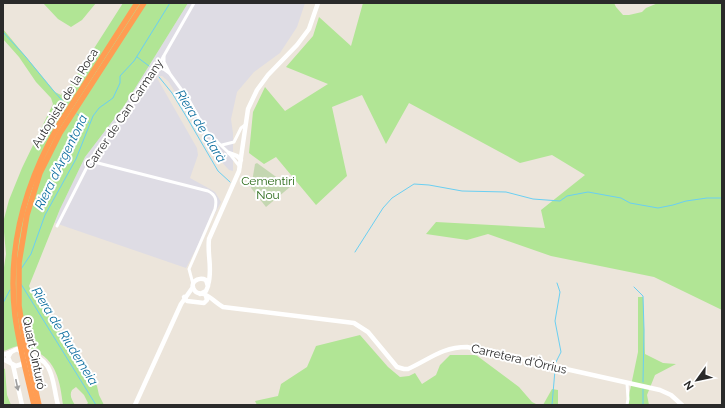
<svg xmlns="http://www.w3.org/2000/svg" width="725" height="408" viewBox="0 0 725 408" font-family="Raleway,sans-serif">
	<rect width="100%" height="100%" fill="#ece5db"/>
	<polygon fill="#dedce4" points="188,3 305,3 297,27 280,53 254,72 237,92 231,119 233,133 233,171 229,170 218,158 168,81 162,76 158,76 157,78 197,148 198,155 190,178 210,189 215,192 221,202 186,268 55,223 60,209 85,157 124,106"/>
	<g fill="#b1e595">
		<polygon points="43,3 96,3 82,20 71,27 58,19"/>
		<path d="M123,3H188L124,106L85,157L60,209L29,286L33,295L85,365L97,386L99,395L104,405H86L88,403L84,395L76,387L72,390C69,395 72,400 75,405H63C60,382 57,360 33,350C28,348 23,346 18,346C12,347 8,350 3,351V274L6,254L4,232V219L9,200L22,168L53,104L51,98L36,82L19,57L3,39V29L55,92L61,95L70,86Z"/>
		<polygon points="363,3 614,3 616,7 623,15 629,15 642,12 646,8 658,3 722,3 722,310 654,277 551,256 488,234 467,240 426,234 436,222 545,228 541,210 585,175 552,155 520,163 409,103 386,144 362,95 332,107 347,176 316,205 276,157 264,164 249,153 253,112 265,87 285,111 328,84 286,67 313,36 319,17 351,46"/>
		<polygon points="638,297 643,297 645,354 663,363 676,364 655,375 647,395 649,405 627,405 638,352"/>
		<polygon points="360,335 388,367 400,377 409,376 415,373 422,384 436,375 440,365 450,355 476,355 519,387 532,402 538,405 257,405 255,401 278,396 281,384 307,367 316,346"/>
		<polygon points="3,368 5,369 7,395 11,405 3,405"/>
		<polygon points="552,389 558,390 558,405 543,405"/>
	</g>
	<polygon fill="#c4d7b1" points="257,163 290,187 266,207 251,188 255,164"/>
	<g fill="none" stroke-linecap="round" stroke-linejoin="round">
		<g stroke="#6acff2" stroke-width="1">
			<polyline points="3,32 25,56 52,89 66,105"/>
			<polyline points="137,57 149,66"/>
			<polyline points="159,77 172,93 186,116 218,171 230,182"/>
			<polyline points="77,114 89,123"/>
			<polyline points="355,252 383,208 392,198 414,184 429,185 462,191 506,192 533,199 560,201 567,196 588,192 621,198 630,203 658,208 673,205 686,201 707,198 722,198"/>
			<polyline points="21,269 31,254 45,215 76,159 93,116 99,108 113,98 120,83 120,76 134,61 170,3"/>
			<polyline points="21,284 96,405"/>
			<polyline points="634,287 643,296 644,330 643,382"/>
			<polyline points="3,303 10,290"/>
			<polyline points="556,362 561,352 555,321 560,292 557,283"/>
			<polyline points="552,405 555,370"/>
			<polyline points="643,405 643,389"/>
		</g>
		<g stroke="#fff" stroke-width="3">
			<polyline points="164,56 164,62 170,74 189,100 206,131 229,153 240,167"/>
			<polyline points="155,69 161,67 169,73"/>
			<polyline points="222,145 234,142 241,128 245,125"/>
			<path d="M90,161L208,191C216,195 217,200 215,209L189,269L193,284"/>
			<polyline points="57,226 90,161 100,146 132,105 162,59 194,3"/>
			<polyline points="627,405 628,399 627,383"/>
		</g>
		<g stroke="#fff" stroke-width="4.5">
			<polyline points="229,153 237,156 241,160"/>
			<path d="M208,285C213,269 207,255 209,239L239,171L248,109L257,90L268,75L297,45L309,29L318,3"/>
			<path d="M200,294L206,291L208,286L206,280C198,276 188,283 195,291C197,294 200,293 204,294C211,297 216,303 223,307L354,323L368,332L397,367L404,369H408C430,359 442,347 467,347L660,390L671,395L682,405"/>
			<polyline points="184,297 187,301 204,303 207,300 206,296"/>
			<polyline points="3,355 11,352"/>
			<path d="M26,355C55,357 52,383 58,405"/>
			<polyline points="3,359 16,366 22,364 24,360"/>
			<polyline points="10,362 8,357 11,352 17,349 22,352"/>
			<polyline points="13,365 22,405"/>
			<polyline points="135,405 181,304 193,287"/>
		</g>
		<g stroke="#ff9d53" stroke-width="5.5">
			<path d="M34,405C27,375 19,346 15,316C7,249 25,184 58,126L137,3"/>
			<polyline points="39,405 25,344 19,306 19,263 27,215 40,173 60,133 144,3"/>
		</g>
	</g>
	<defs><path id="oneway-solid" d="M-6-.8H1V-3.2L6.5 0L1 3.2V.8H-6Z"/></defs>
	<use fill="#9f9f9f" href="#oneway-solid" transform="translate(17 385) rotate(78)"/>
	<g text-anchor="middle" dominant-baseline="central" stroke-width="4" stroke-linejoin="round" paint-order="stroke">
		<g font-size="12" fill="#2a2a2a" stroke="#fff">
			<text transform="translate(65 98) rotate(-58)">Autopista de la Roca</text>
			<text transform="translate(124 114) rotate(-56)">Carrer de Can Carmany</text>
			<text transform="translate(34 353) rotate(78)">Quart Cinturó</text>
			<text transform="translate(519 359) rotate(13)">Carretera d'Òrrius</text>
		</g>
		<g font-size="12" fill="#296917" stroke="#fff">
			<text x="268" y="181">Cementiri<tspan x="268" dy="14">Nou</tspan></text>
		</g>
		<g font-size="13" font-style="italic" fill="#096c9e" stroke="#fff">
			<text transform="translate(201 126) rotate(58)">Riera de Clarà</text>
			<text transform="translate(61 162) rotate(-64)">Riera d'Argentona</text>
			<text transform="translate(65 336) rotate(58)">Riera de Riudemeia</text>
		</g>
	</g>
	<rect width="725" height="408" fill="none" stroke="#2a2a2a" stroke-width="8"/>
	<g transform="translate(697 380) rotate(237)" stroke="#ffffff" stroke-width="3" paint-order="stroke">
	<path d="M0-3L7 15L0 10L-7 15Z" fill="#2a2a2a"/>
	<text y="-6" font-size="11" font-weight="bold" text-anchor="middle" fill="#2a2a2a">N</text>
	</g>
</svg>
